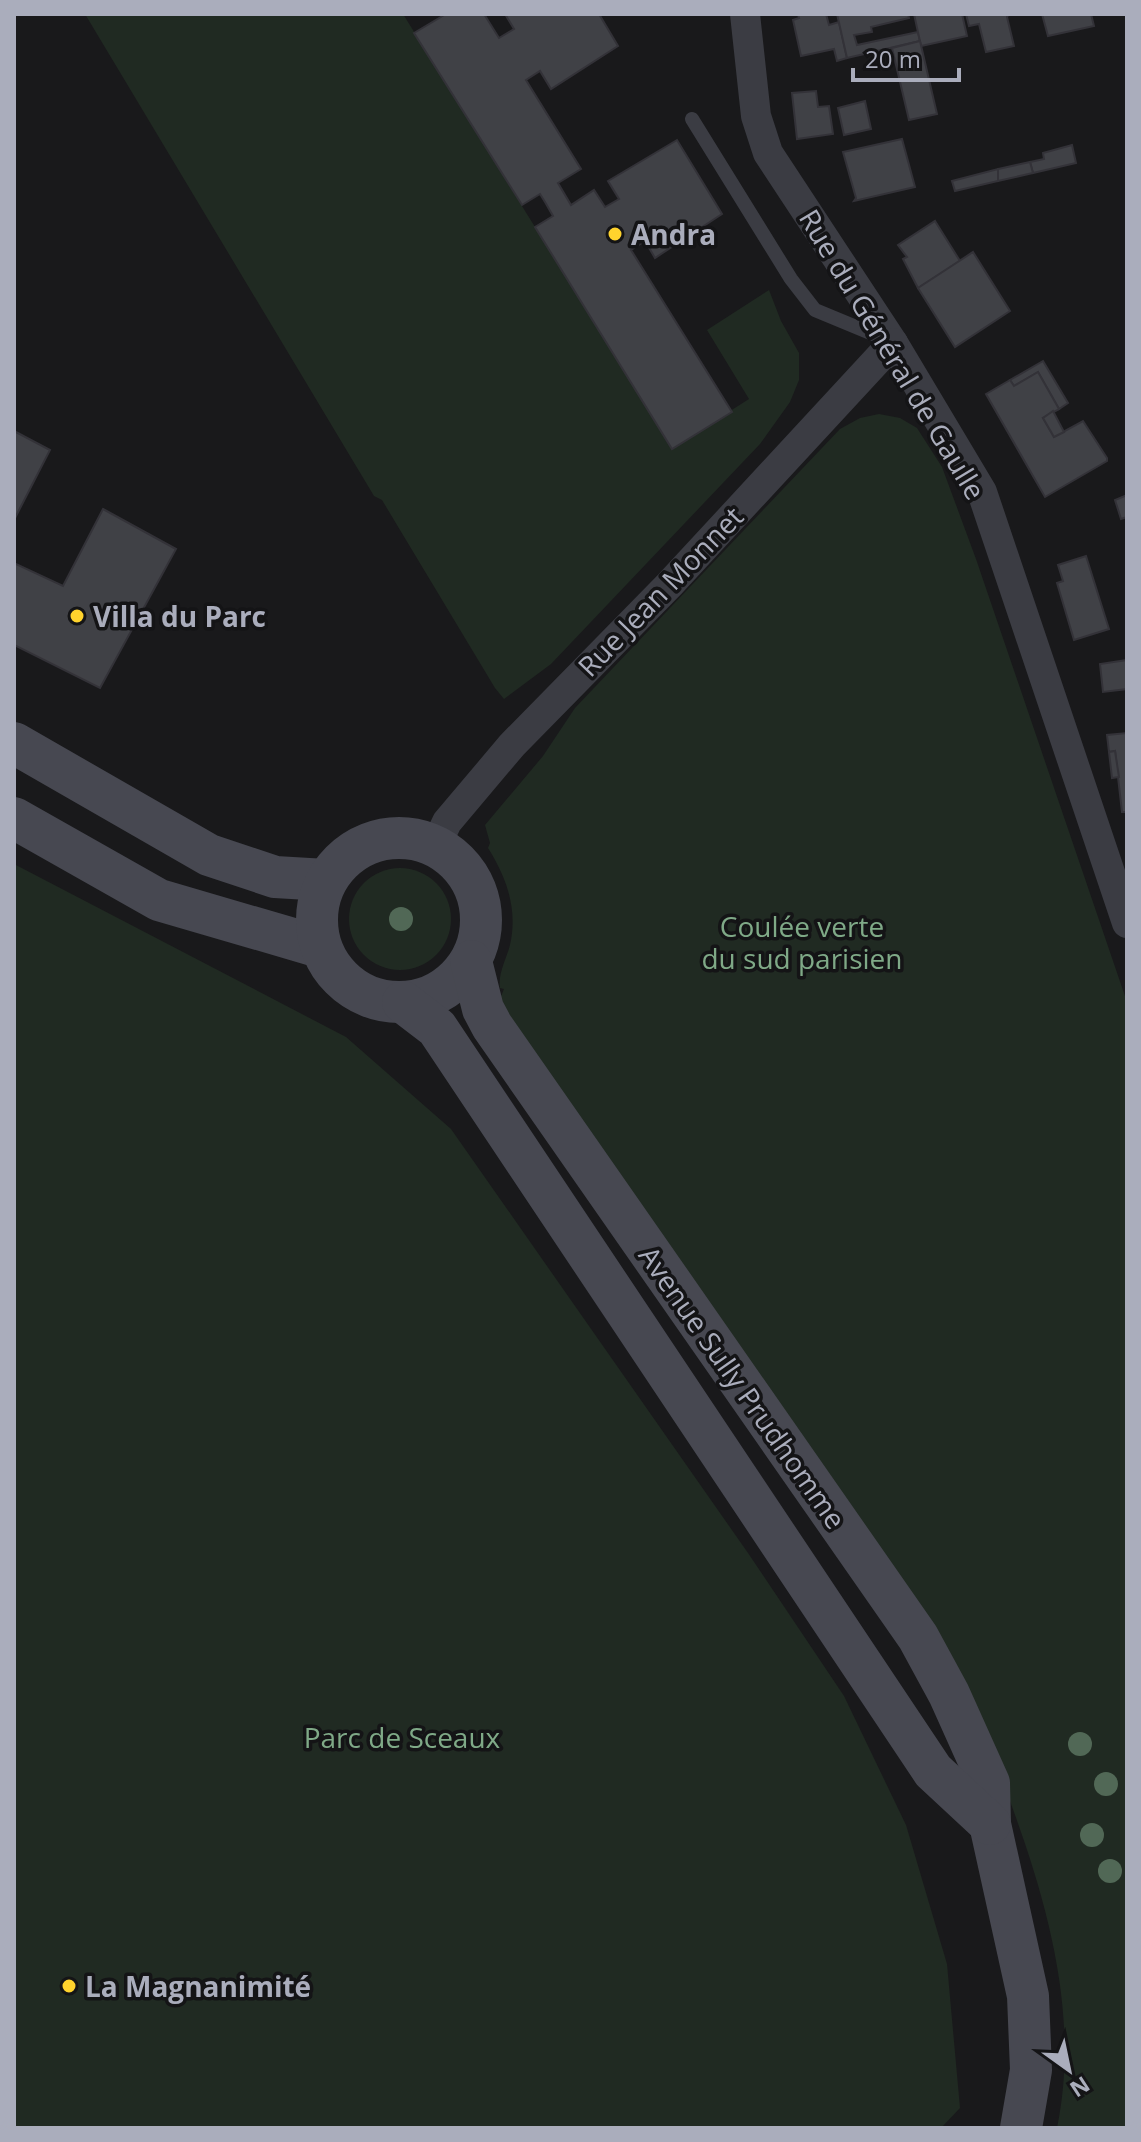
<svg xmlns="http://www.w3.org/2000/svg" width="1141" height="2142" viewBox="0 0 1141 2142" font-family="'Open Sans',sans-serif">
	<rect width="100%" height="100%" fill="#19191b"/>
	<g fill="#202a22">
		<polygon points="85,14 403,14 672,448 749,399 707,330 769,290 781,321 799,353 799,380 790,402 760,444 551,664 504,699 495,688 382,500 374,496"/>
		<path d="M879,414L900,418L917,428L942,467L976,559L1127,1002V2128H1057C1081,2012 1045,1894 1004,1785L496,1009L504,989L500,988C498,973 506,960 510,945C518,910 507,878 488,848L490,843L485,825L543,756L575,708L840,429L860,418Z"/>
		<polygon points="14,864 346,1037 451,1129 748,1553 844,1696 906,1825 947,1964 960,2108 941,2128 14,2128"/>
		<circle cx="400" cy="919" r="51"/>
	</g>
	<g fill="#404146" stroke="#333238" stroke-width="2">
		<polygon points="446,14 484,14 499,38 514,29 505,14 599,14 618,46 551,89 540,71 526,80 581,169 558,183 571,205 594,190 605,207 619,199 608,181 677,140 722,214 655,258 645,241 631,250 732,412 672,449 535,227 553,216 545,202 540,194 522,205 414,33"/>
		<polygon points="798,14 826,14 829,25 839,22 847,58 837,61 834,49 801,56 793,20 799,18"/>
		<polygon points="837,14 908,14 909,18 871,27 872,32 854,35 857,45 918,32 920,41 847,58"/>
		<polygon points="914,14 962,14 967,36 921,46"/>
		<polygon points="966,14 1009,14 1007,17 1014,46 986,52 979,24 969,26"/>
		<polygon points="1042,14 1091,14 1094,26 1048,36"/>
		<polygon points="920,41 937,114 909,120 892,48"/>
		<polygon points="816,91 818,107 829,106 833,134 797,139 792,93"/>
		<polygon points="865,101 871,129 844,135 838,108"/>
		<polygon points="902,139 915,187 854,201 856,198 843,152"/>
		<polygon points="1072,145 1076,163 1033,173 1030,162 1044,159 1043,153"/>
		<polygon points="1030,162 1033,173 998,181 998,169"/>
		<polygon points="998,169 998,181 955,191 952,181"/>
		<polygon points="935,221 960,261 918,288 903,259 907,257 898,245"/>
		<polygon points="973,252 1010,311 955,347 918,288"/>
		<polygon points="1043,361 1068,403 1059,409 1038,372 1014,386 1010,380"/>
		<polygon points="1038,372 1059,409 1043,418 1054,437 1083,421 1107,458 1107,461 1045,497 986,394 1010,380 1014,386"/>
		<polygon points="1053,411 1064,432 1054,437 1043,418"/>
		<polygon points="14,431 50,450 14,520"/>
		<polygon points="1127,495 1127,517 1121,519 1115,500"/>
		<polygon points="103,509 176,549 100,688 14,645 14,563 63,586"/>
		<polygon points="1086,556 1109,629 1074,640 1057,583 1063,581 1058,565"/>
		<polygon points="1127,660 1127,689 1103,692 1100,664"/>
		<polygon points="1127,733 1127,812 1122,812 1115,751 1109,752 1107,735"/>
		<polygon points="1115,751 1119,777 1112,778 1109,752"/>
	</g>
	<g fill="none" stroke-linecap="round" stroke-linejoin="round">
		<polyline stroke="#3b3c43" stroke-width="14" points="692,119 791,279 815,310 885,339"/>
		<g stroke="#3b3c43" stroke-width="30">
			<polyline points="745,14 756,116 768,153 893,343 982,492 1127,923"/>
			<polyline points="436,845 447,822 512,745 670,584 893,343"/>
		</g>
		<g stroke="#474851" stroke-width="42">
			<polyline points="14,743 209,855 275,877 326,880"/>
			<polyline points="14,818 159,900 320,947"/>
			<circle cx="399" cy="920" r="82"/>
			<polyline points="471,961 483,1009 492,1026 918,1637 949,1694 989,1783 990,1824 1028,1996 1031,2070 1021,2128"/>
			<polyline points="403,1002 437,1028 933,1771 990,1824"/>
		</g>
	</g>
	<g fill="#516856">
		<circle cx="401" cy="919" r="12"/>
		<circle cx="1080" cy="1744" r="12"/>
		<circle cx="1106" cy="1784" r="12"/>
		<circle cx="1092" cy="1835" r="12"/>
		<circle cx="1110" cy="1871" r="12"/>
	</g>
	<g fill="#ffd32d" stroke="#141416" stroke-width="3">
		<circle cx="615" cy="234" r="8"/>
		<circle cx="77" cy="616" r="8"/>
		<circle cx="69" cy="1986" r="8"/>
	</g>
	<g text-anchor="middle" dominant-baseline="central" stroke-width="7" stroke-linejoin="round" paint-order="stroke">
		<g font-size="28" font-weight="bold" fill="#aaadbc" stroke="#141416" text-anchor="start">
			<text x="631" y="234">Andra</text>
			<text x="93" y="616">Villa du Parc</text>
			<text x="85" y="1986">La Magnanimité</text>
		</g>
		<g font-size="28" fill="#aaadbc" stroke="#141416">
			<text transform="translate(893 354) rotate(59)">Rue du Général de Gaulle</text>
			<text transform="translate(660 591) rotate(-46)">Rue Jean Monnet</text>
			<text transform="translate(743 1387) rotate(55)">Avenue Sully Prudhomme</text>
		</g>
		<g font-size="28" fill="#7fa987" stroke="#141416">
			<text x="802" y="926">Coulée verte<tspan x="802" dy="32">du sud parisien</tspan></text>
			<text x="402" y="1737">Parc de Sceaux</text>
		</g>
	</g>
	<rect width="1141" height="2142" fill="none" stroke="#aaadbc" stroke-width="32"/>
	<g transform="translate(1069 2070) rotate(147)" stroke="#141416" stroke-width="6" paint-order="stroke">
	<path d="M0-6L14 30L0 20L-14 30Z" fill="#aaadbc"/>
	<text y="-12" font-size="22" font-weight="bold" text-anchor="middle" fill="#aaadbc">N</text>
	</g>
	<path d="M853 68v12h106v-12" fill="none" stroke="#aaadbc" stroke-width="4"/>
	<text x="865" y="68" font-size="24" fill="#aaadbc" stroke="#141416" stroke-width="6" paint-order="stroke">20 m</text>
</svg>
